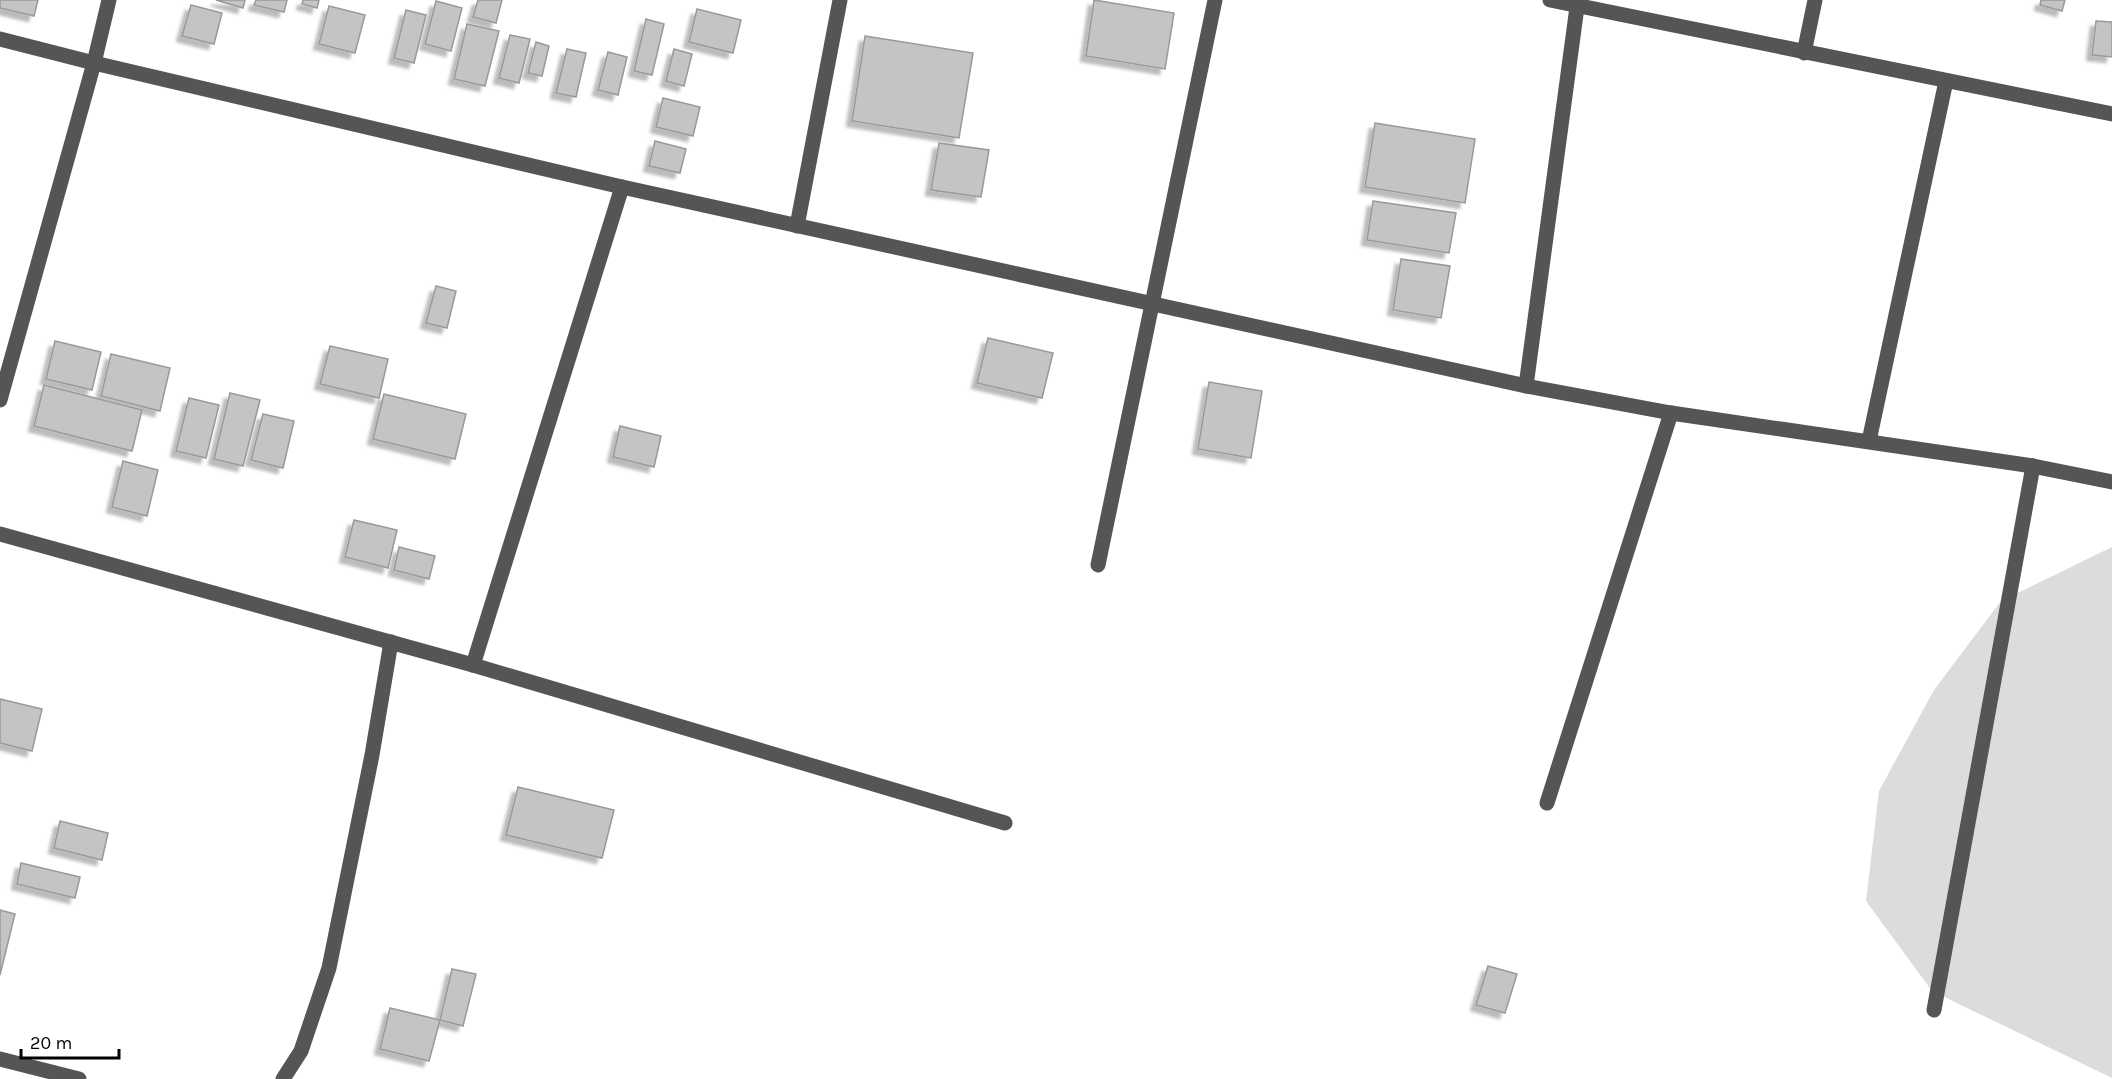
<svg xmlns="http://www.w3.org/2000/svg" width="2112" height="1079" viewBox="0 0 2112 1079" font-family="Karla,sans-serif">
	<defs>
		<filter id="shadow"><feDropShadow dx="-5.5" dy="5.5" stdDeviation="1.5" flood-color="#0004"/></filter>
	</defs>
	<rect width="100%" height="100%" fill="#fff"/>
	<polygon fill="#dcdcdc" points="2112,547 2112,1078 1932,991 1866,901 1879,791 1934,690 2001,601"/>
	<g fill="#c4c4c4" stroke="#999" stroke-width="1.5" filter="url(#shadow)">
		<polygon points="0,0 38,0 34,16 0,8"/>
		<polygon points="216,0 245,0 243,8"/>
		<polygon points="256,0 287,0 284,12 254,5"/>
		<polygon points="303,0 319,0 317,8 302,4"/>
		<polygon points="478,0 502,0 496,23 473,17"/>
		<polygon points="1094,0 1174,13 1165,69 1086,56"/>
		<polygon points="2041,0 2065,0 2062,11 2040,5"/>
		<polygon points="436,1 462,8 451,51 425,44"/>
		<polygon points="191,5 222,13 214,44 182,36"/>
		<polygon points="329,6 365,15 355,53 319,44"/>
		<polygon points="697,9 741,20 733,53 689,42"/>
		<polygon points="406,10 426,15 414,63 394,58"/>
		<polygon points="646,19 664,24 652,75 634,71"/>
		<polygon points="2096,21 2112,22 2112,57 2092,55"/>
		<polygon points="467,24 499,31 485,86 454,79"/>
		<polygon points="510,35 530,39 519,83 499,78"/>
		<polygon points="865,36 973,53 959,138 852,121"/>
		<polygon points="536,42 549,46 542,76 528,73"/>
		<polygon points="567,49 586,53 576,97 556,93"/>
		<polygon points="674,49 692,54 684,86 666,81"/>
		<polygon points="608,52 627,57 618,95 598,90"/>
		<polygon points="663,98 700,107 693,136 656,127"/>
		<polygon points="1375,123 1475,139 1465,203 1365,187"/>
		<polygon points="655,141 686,149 680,173 649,166"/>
		<polygon points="939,143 989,150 981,197 931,190"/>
		<polygon points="1373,201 1456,213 1449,253 1367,240"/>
		<polygon points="1401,259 1450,266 1441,318 1393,310"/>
		<polygon points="436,286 456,291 447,328 426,323"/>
		<polygon points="988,338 1053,353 1042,398 977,383"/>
		<polygon points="55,341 101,352 92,390 46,379"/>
		<polygon points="330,346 388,359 379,398 320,384"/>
		<polygon points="111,354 170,368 160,411 101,396"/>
		<polygon points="1209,382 1262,391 1251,458 1198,449"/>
		<polygon points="44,385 142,410 132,451 34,426"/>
		<polygon points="230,393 260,400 243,466 214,459"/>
		<polygon points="384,394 466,414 455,459 373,439"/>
		<polygon points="189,398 219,405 206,458 176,451"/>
		<polygon points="263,414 294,421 283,468 251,460"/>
		<polygon points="620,426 661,436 654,467 613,457"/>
		<polygon points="123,461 158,470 147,516 112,507"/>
		<polygon points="354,520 397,530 388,568 345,557"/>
		<polygon points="399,547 435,556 429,579 394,570"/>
		<polygon points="0,699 42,709 32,751 0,743"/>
		<polygon points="518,787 614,810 602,858 506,835"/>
		<polygon points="60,821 108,833 102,860 54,848"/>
		<polygon points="21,863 80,877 75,898 17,884"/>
		<polygon points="0,910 15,914 0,975"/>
		<polygon points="1488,966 1517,974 1505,1013 1476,1005"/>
		<polygon points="452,969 476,974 463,1026 440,1020"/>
		<polygon points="390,1008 440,1020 429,1061 380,1049"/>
	</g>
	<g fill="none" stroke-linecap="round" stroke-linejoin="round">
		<g stroke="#555" stroke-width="15">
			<polyline points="1550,0 2112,114"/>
			<polyline points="0,39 94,63 622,187 1526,386 1671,413 2033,466 2112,482"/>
			<polyline points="1804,53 1815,0"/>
			<polyline points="797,226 840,0"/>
			<polyline points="1526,386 1577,7"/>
			<polyline points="0,400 94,63 109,0"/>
			<polyline points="1869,441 1946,81"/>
			<polyline points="0,534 473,665 1005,823"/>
			<polyline points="1098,565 1215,0"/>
			<polyline points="473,665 622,187"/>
			<polyline points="1547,803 1671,413"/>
			<polyline points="1934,1010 2033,466"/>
			<polyline points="0,1059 79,1079"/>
			<polyline points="283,1079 301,1051 329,968 372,755 391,642"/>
		</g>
	</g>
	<path d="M21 1049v9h98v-9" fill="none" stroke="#000000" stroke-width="3"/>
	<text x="30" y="1049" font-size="18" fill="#000000" stroke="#ffffff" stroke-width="4.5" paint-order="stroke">20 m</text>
</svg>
